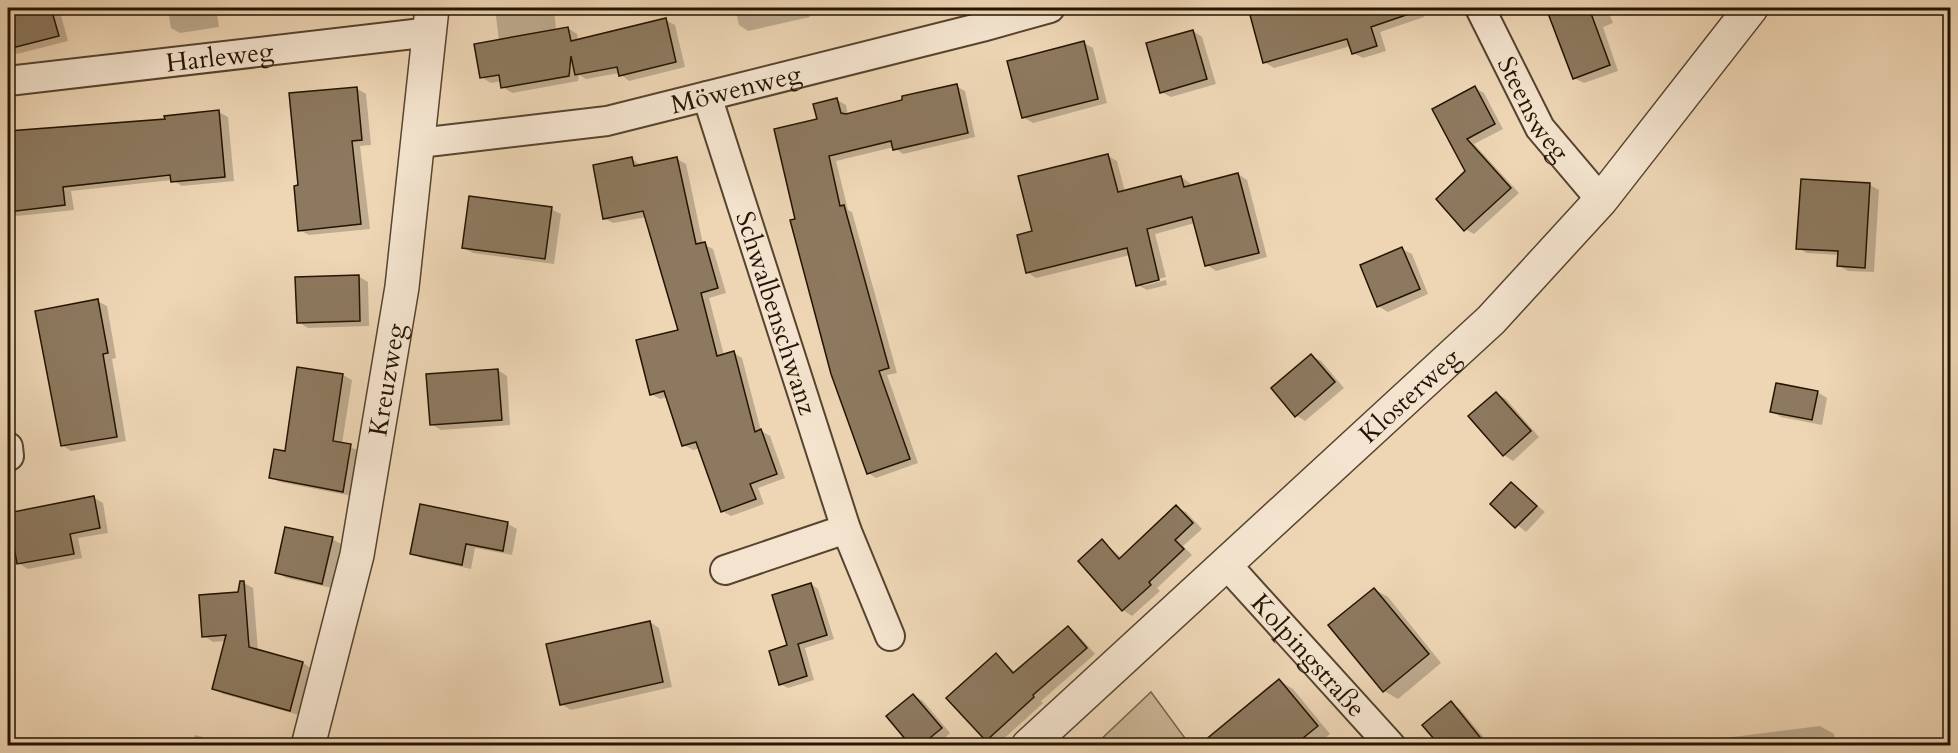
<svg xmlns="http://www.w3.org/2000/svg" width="1958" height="753" viewBox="0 0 1958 753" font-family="Cardo,serif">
	<rect width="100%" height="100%" fill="#eed6b5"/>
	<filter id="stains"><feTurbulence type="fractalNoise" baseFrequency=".00333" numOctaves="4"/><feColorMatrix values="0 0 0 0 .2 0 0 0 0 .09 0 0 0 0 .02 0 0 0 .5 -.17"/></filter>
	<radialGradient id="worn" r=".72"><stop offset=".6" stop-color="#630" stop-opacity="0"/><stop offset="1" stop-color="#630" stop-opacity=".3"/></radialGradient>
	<polygon fill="#ccb596" stroke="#78644c" stroke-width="1.5" points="1151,692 1190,745 1095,745"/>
	<g fill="#0003">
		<polygon points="8,8 59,8 68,41 17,54 8,46"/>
		<polygon points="149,8 216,8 219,27 180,33 171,28 168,10 156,12"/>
		<polygon points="495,8 554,8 556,31 568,28 577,34 578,41 665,20 675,25 685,67 629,81 619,73 586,79 579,75 578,81 512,93 503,87 502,81 491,83 481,77 499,41"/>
		<polygon points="735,8 828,8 808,11 810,17 748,31 739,25"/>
		<polygon points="912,8 936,8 919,12"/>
		<polygon points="1283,8 1314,8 1316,14 1335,8 1420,8 1424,17 1380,32 1386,51 1363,58 1353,53 1351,46 1274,68 1264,62 1252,16"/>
		<polygon points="1553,8 1607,8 1613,23 1603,27 1618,71 1584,83 1574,78 1549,9"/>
		<polygon points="1193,31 1202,37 1216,84 1171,97 1161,92"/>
		<polygon points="1084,43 1093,48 1107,103 1033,123 1023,117"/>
		<polygon points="956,86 965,91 975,137 903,154 894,147 836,161 848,210 852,212 897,373 887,375 918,463 876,478 868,473 797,220 819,120 837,100 846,105 848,115"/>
		<polygon points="356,88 366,94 371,145 360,146 370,229 309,235 299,230 300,187"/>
		<polygon points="1475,88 1484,93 1503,129 1474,144 1519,193 1474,234 1465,229 1467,172 1434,109"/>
		<polygon points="219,112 228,117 234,181 182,186 172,180 71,191 74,210 17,216 8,211 8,132 166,120"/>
		<polygon points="1108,156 1117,161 1125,192 1181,177 1190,183 1191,187 1238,174 1247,180 1267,257 1216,271 1207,265 1195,223 1155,234 1166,277 1143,283 1143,286 1166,280 1167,285 1147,290 1138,285 1130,255 1036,278 1027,272 1034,232"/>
		<polygon points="632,159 642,166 677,159 686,164 703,244 713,249 726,293 709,298 724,355 734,353 742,358 761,431 770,436 785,478 758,488 764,504 731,516 722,511 700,448 693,450 684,445 667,397 660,399 651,394 679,331 647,217 613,223 604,218"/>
		<polygon points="1870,185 1879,190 1874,272 1848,271 1839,266 1840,255 1807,253 1798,248"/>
		<polygon points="551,209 561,214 554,264 473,253 464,248"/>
		<polygon points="1402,249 1412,254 1428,294 1388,312 1378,306"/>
		<polygon points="358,276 368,282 369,326 308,328 298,322"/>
		<polygon points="97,301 107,306 116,358 112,359 126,441 71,451 62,445"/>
		<polygon points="1311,356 1321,361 1344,388 1305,421 1296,415"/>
		<polygon points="498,370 507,376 510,425 441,430 431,424"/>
		<polygon points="343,375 352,380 342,444 360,451 352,496 280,482 270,477"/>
		<polygon points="1817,392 1827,398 1822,425 1781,417 1772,411"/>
		<polygon points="1496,393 1506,399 1539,437 1513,461 1504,455 1470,417"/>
		<polygon points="1512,484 1545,512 1526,532 1492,504"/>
		<polygon points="94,498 103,503 108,533 78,538 82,558 28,569 18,563"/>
		<polygon points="421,506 508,524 517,529 512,555 475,548 471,569 421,558 411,553"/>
		<polygon points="1176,507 1186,512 1202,529 1183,546 1192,555 1157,588 1160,591 1132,616 1123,610 1080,561 1102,541 1122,558"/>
		<polygon points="332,539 341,544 332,588 286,578 277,572"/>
		<polygon points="244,583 253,588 258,651 303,663 312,669 299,715 223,694 214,688 226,641 213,642 204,636"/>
		<polygon points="811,584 818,589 834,639 805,648 814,680 788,688 780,684 789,646"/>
		<polygon points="1374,589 1388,597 1441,663 1398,699 1384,691"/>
		<polygon points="650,622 659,628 672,687 571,710 561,704"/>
		<polygon points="1068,628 1077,634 1095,654 1041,701 1043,703 996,746 987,740 996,655 1016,673"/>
		<polygon points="1280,681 1293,689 1330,734 1316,746 1213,746"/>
		<polygon points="8,688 14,708 8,710"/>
		<polygon points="913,695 923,701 950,733 936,746 913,746"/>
		<polygon points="1451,703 1460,709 1491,746 1441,746"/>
		<polygon points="1820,726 1834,734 1835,746 1710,746 1709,740"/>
		<polygon points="195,735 237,746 193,746"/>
	</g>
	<g fill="#8d795f" stroke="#241401" stroke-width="1.5">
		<polygon points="8,8 51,8 59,36 8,49"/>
		<polygon points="1277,8 1415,8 1415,12 1371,27 1377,46 1352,54 1347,39 1263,63 1250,15"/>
		<polygon points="1546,8 1589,8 1610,65 1573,79"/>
		<polygon points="666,18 676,62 619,76 617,67 575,75 571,56 569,76 501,88 499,75 480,78 474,44 568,27 571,41"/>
		<polygon points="1193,30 1207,79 1160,93 1146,43"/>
		<polygon points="1084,41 1098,99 1022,118 1007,61"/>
		<polygon points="957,84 968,133 893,150 891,141 829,156 840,206 844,205 889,368 879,371 910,459 867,474 831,374 814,310 790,220 795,219 774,129 817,119 813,104 837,98 841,113 846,114 902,100 902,96"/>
		<polygon points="1475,86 1495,124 1467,139 1511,188 1464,231 1436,199 1465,171 1432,109"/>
		<polygon points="357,87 362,140 352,141 361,224 298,231 294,186 298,185 289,93"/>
		<polygon points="219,110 225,177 171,182 170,175 63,187 65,205 8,212 8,131 165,119 164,116"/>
		<polygon points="1108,154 1118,192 1181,176 1184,187 1238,173 1259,253 1205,266 1192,217 1147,229 1159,280 1136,286 1127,248 1026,273 1017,235 1032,231 1018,176"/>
		<polygon points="632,157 634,166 677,157 696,244 705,242 718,288 701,293 717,356 734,351 755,432 761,429 777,474 750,484 756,499 721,512 696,442 682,446 664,391 650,395 636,340 678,330 643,211 603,219 593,165"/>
		<polygon points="1801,179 1870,183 1865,268 1837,266 1838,251 1796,249"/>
		<polygon points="469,196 552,207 545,259 462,248"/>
		<polygon points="1402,247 1420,289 1377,307 1360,265"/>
		<polygon points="359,275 360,321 297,323 295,277"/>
		<polygon points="98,299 108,353 103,354 117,437 61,446 35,311"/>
		<polygon points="1311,354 1335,382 1295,417 1271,388"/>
		<polygon points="297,367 343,374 333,441 351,444 343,492 269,478 274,449 285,451"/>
		<polygon points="498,369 502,420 430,425 426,374"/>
		<polygon points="1776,383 1818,391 1812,420 1770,412"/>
		<polygon points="1496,392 1531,431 1503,456 1468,416"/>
		<polygon points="1511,482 1537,506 1515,528 1490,504"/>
		<polygon points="94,496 100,528 70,534 74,554 17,564 8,513"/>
		<polygon points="420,504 508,522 503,551 466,544 462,565 410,554"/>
		<polygon points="1176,505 1193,523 1175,540 1184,549 1149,582 1151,585 1122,611 1078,561 1102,539 1119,559"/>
		<polygon points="285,527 333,537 322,584 275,573"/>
		<polygon points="240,581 244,581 249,647 303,662 290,711 212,689 226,635 202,637 199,595 238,592"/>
		<polygon points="811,583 827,635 798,644 807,676 779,685 769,651 787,645 772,595"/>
		<polygon points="1374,588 1429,654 1383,692 1328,625"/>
		<polygon points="650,621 663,682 560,705 546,644"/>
		<polygon points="1068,626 1087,648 1033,695 1034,697 986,741 946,698 996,653 1013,673"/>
		<polygon points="1279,679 1318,726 1293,746 1198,746"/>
		<polygon points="913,694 942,728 920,746 911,746 886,716"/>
		<polygon points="1451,701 1487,746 1440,746 1422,725"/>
	</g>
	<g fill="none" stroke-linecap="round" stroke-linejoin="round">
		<g stroke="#56442e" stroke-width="32">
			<g id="minor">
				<path id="s1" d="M1480,8L1540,128L1601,200"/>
				<path id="s2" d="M8,81L431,32"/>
				<path id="s3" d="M707,96L846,529L725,570"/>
				<path id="s4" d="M419,143L607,121L982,27L1050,8"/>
				<polyline points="8,447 9,456"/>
				<polyline points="846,529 890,636"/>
				<path id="s5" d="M1226,564L1391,746"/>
			</g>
		</g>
		<g stroke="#56442e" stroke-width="36">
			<g id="tertiary">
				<path id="s6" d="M308,746L357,555L402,287L432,8"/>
				<path id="s7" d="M1028,746L1491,320L1601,200L1751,8"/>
			</g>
		</g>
		<use href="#minor" stroke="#f4e4cf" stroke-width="28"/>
		<use href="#tertiary" stroke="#f4e4cf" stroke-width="33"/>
	</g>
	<g text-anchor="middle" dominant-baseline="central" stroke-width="5" stroke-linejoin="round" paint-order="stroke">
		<g font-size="26" fill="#241401" stroke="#f4e4cf">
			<text stroke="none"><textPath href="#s2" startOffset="213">Harleweg</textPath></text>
			<text stroke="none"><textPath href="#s4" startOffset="322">Möwenweg</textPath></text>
			<text stroke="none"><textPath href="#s1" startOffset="114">Steensweg</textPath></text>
			<text stroke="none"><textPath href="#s3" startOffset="228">Schwalbenschwanz</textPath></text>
			<text stroke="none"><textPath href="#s6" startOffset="375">Kreuzweg</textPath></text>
			<text stroke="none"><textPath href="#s7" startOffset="518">Klosterweg</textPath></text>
			<text stroke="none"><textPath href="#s5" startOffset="123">Kolpingstraße</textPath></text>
		</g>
	</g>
	<rect width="1958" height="753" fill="none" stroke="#eed6b5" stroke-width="30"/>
	<rect x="9" y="9" width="1940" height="735" fill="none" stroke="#241401" stroke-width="3"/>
	<rect x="15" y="15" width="1928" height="723" fill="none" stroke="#241401" stroke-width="1.5"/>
	<rect width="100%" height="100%" filter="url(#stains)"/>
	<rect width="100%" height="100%" fill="url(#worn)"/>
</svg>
